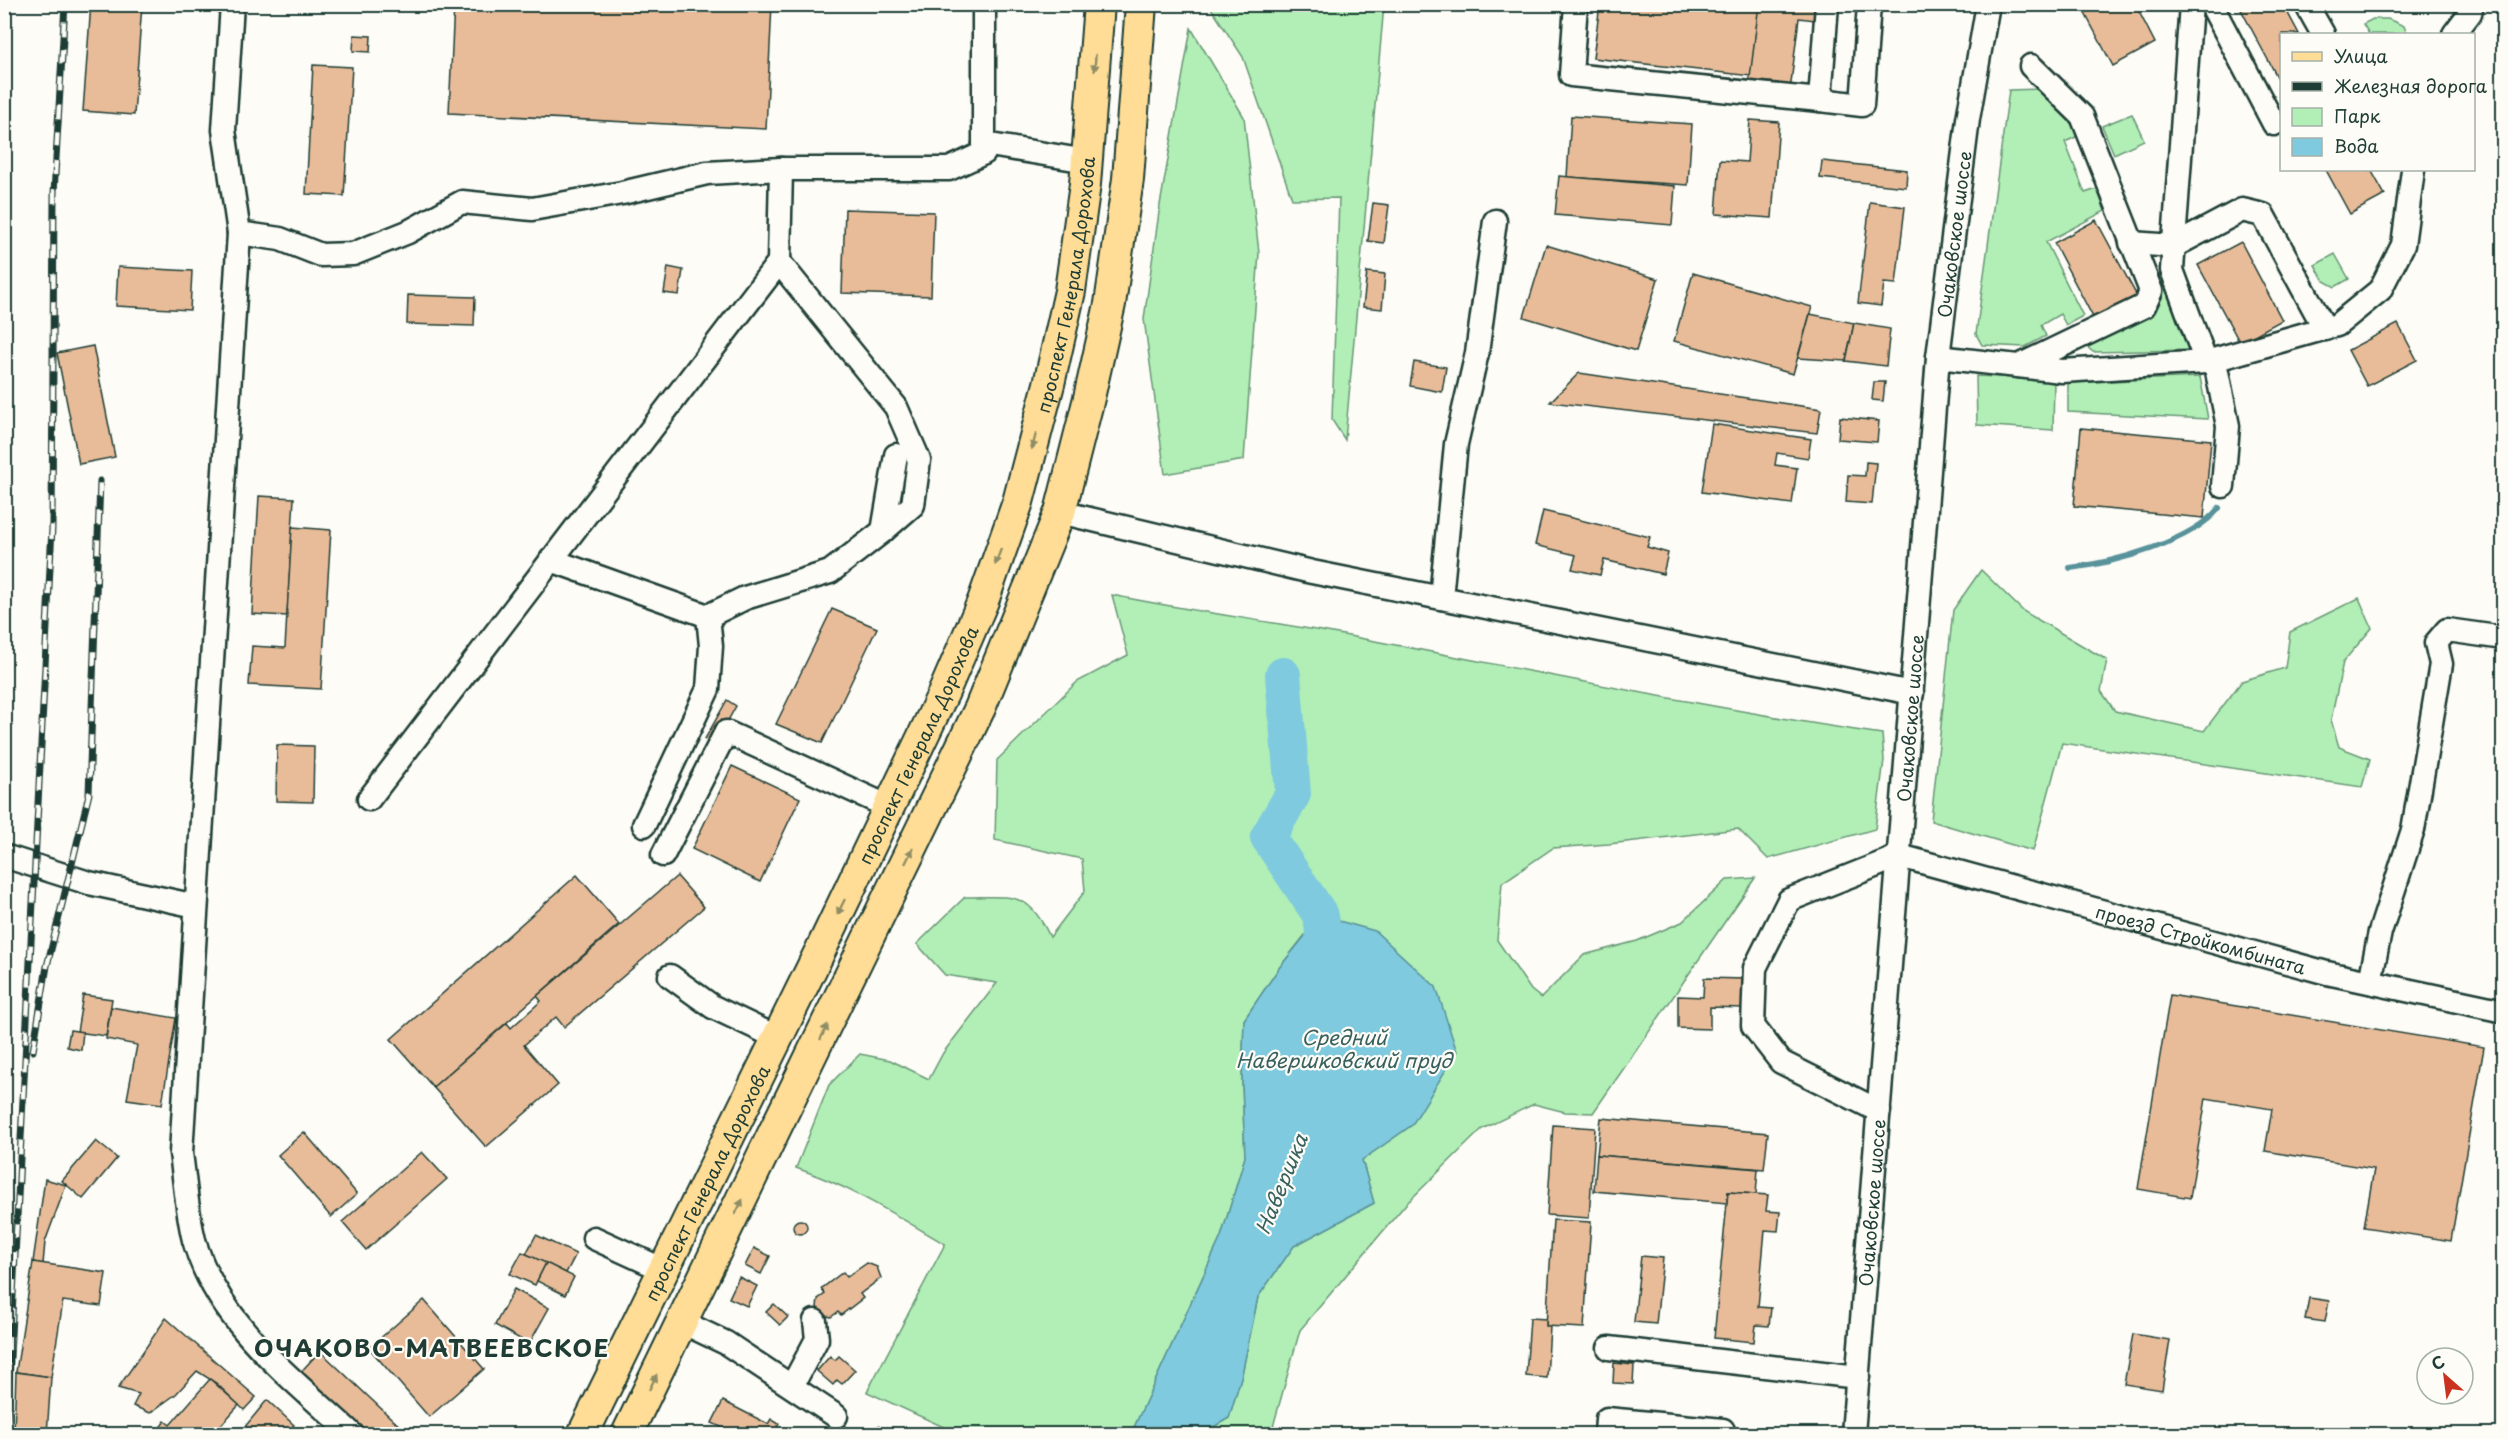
<svg xmlns="http://www.w3.org/2000/svg" width="2508" height="1439" viewBox="0 0 2508 1439" font-family="'Playpen Sans',sans-serif">
	<rect width="100%" height="100%" fill="#fdfcf7"/>
	<filter id="ink" filterUnits="userSpaceOnUse"><feTurbulence type="fractalNoise" baseFrequency=".0167" numOctaves="2"/><feDisplacementMap in="SourceGraphic" scale="12" xChannelSelector="R" yChannelSelector="G"/><feConvolveMatrix kernelMatrix="1 2 1 2 8 2 1 2 1" color-interpolation-filters="sRGB"/></filter>
	<g filter="url(#ink)">
		<g fill="#b1efb6" stroke="#689675" stroke-width="1.5">
			<polygon points="1209,5 1384,5 1345,440 1332,420 1339,198 1292,199 1243,57"/>
			<polygon points="2373,19 2388,19 2404,26 2407,34 2369,34 2363,24"/>
			<polygon points="1191,28 1244,117 1259,253 1244,460 1165,474 1144,319 1160,205"/>
			<polygon points="2044,89 2071,115 2078,136 2065,142 2085,193 2097,189 2105,211 2046,242 2083,316 2066,325 2060,314 2041,325 2046,336 2025,347 1982,345 1976,334 2009,90"/>
			<polygon points="2132,114 2144,140 2114,154 2102,126"/>
			<polygon points="2335,254 2349,279 2335,287 2324,281 2315,265"/>
			<polygon points="2161,272 2184,331 2189,350 2093,352 2086,346 2157,282"/>
			<polygon points="1976,376 2054,380 2053,430 1977,425"/>
			<polygon points="2200,377 2208,419 2068,412 2068,383"/>
			<polygon points="1981,570 2023,611 2107,660 2101,691 2115,711 2204,731 2242,681 2285,668 2290,632 2359,598 2372,628 2343,662 2331,720 2339,747 2370,759 2362,787 2062,743 2033,851 1931,821 1953,610"/>
			<path d="M1112,595C1194,612 1277,622 1359,638C1533,671 1707,708 1882,734L1884,760L1875,829L1768,859L1738,829L1609,844L1553,848L1502,883L1497,940L1531,990L1541,998L1584,955L1637,941L1682,922L1727,880L1755,878L1593,1113L1565,1112L1534,1104L1482,1129L1405,1205L1300,1330L1271,1434H1201L1229,1418L1242,1374L1258,1297L1294,1246L1374,1203L1362,1160L1412,1125L1320,916L1279,968L1244,1020L1242,1083L1245,1157L1221,1237L1131,1434H949L948,1429L867,1392L945,1244C897,1216 850,1186 796,1168L829,1085L860,1054L890,1060L929,1079L943,1053L997,983L945,975L917,944L965,897C1013,897 1028,890 1050,937L1085,891L1082,859L995,840L997,760L1077,682L1128,655Z"/>
		</g>
		<polygon fill="#7fcade" stroke="#59929a" stroke-width="1.5" points="1321,916 1375,931 1436,987 1457,1052 1412,1125 1362,1160 1374,1203 1294,1246 1258,1297 1242,1374 1229,1418 1201,1434 1131,1434 1221,1237 1245,1157 1242,1083 1244,1020 1279,968"/>
		<g fill="none" stroke-linecap="round" stroke-linejoin="round">
			<path stroke="#59929a" stroke-width="6" d="M2070,568C2113,563 2192,542 2219,508"/>
			<polyline stroke="#7fcade" stroke-width="36" points="1283,675 1293,794 1268,837 1321,916 1327,965"/>
		</g>
		<g fill="#e9bc99" stroke="#1f3d34" stroke-width="1.5">
			<polygon points="91,4 142,4 134,115 83,111"/>
			<polygon points="454,4 772,4 766,129 449,113"/>
			<polygon points="1600,4 1759,4 1751,76 1593,58"/>
			<polygon points="1759,4 1817,4 1815,20 1799,18 1790,91 1749,86"/>
			<polygon points="2080,4 2135,4 2155,43 2113,66"/>
			<polygon points="2238,4 2283,4 2299,34 2282,34 2282,86"/>
			<polygon points="354,35 371,36 370,52 353,51"/>
			<polygon points="313,65 352,67 344,196 306,194"/>
			<polygon points="1571,116 1692,124 1688,185 1567,177"/>
			<polygon points="1750,120 1779,122 1772,218 1716,214 1720,160 1747,162"/>
			<polygon points="1822,161 1907,170 1906,187 1820,178"/>
			<polygon points="2326,170 2371,170 2385,195 2350,214"/>
			<polygon points="1559,176 1675,186 1672,225 1555,215"/>
			<polygon points="1870,202 1905,207 1896,284 1884,283 1881,306 1858,303"/>
			<polygon points="1373,203 1389,205 1384,243 1368,241"/>
			<polygon points="845,209 934,212 931,296 842,293"/>
			<polygon points="2096,220 2138,298 2095,321 2054,243"/>
			<polygon points="2241,242 2282,320 2240,343 2198,265"/>
			<polygon points="1546,245 1658,279 1636,351 1524,317"/>
			<polygon points="118,267 192,271 190,310 116,306"/>
			<polygon points="668,267 683,270 679,295 664,293"/>
			<polygon points="1367,272 1385,274 1382,309 1363,307"/>
			<polygon points="1693,273 1812,307 1793,374 1674,341"/>
			<polygon points="408,295 475,297 474,326 407,324"/>
			<polygon points="1810,314 1854,323 1846,361 1798,358"/>
			<polygon points="1854,323 1890,329 1886,366 1846,361"/>
			<polygon points="2398,324 2417,360 2367,386 2348,350"/>
			<polygon points="93,346 115,457 79,464 57,353"/>
			<polygon points="1414,362 1446,367 1442,392 1410,386"/>
			<polygon points="1579,373 1821,409 1817,433 1550,402"/>
			<polygon points="1874,382 1885,382 1883,401 1872,400"/>
			<polygon points="1840,417 1879,421 1877,442 1838,439"/>
			<polygon points="1712,424 1811,439 1808,458 1777,453 1775,465 1797,468 1792,504 1702,492"/>
			<polygon points="2081,428 2211,440 2204,518 2074,506"/>
			<polygon points="1866,462 1876,463 1872,504 1846,502 1848,475 1865,476"/>
			<polygon points="259,496 294,498 287,616 252,614"/>
			<polygon points="1543,511 1650,537 1647,547 1668,553 1663,574 1604,560 1600,575 1572,569 1576,555 1535,545"/>
			<polygon points="292,527 331,530 321,689 249,685 252,646 285,648"/>
			<polygon points="832,609 877,628 822,743 776,724"/>
			<polygon points="727,700 736,706 715,744 705,739"/>
			<polygon points="277,745 314,746 313,802 276,801"/>
			<polygon points="732,766 800,798 760,882 692,849"/>
			<polygon points="577,875 619,924 433,1087 391,1039"/>
			<polygon points="677,876 704,907 564,1027 556,1017 524,1045 558,1085 486,1147 433,1087 507,1023 511,1028 541,1001 537,996"/>
			<polygon points="1704,978 1744,979 1743,1008 1710,1007 1710,1029 1678,1028 1678,996 1703,997"/>
			<polygon points="83,995 112,999 106,1036 77,1032"/>
			<polygon points="2170,995 2484,1047 2451,1241 2364,1227 2374,1169 2265,1151 2272,1109 2206,1098 2190,1198 2138,1189"/>
			<polygon points="111,1007 176,1018 162,1104 127,1099 137,1045 106,1039"/>
			<polygon points="70,1030 83,1032 81,1050 67,1047"/>
			<polygon points="1601,1118 1768,1133 1764,1169 1597,1155"/>
			<polygon points="1553,1125 1595,1128 1589,1218 1547,1215"/>
			<polygon points="304,1132 357,1194 331,1217 278,1155"/>
			<polygon points="96,1141 117,1158 83,1199 62,1181"/>
			<polygon points="422,1152 447,1179 366,1250 342,1222"/>
			<polygon points="1597,1155 1758,1169 1756,1194 1728,1192 1727,1203 1594,1191"/>
			<polygon points="45,1179 66,1185 45,1242 43,1264 33,1262"/>
			<polygon points="1728,1192 1768,1195 1766,1211 1780,1212 1778,1231 1765,1230 1758,1307 1771,1308 1769,1326 1756,1325 1754,1342 1714,1338"/>
			<circle cx="800" cy="1227" r="7"/>
			<polygon points="1553,1220 1591,1222 1584,1328 1546,1326"/>
			<polygon points="536,1235 576,1254 566,1273 526,1254"/>
			<polygon points="754,1248 770,1256 761,1274 745,1266"/>
			<polygon points="522,1252 546,1263 535,1285 510,1274"/>
			<polygon points="1641,1256 1663,1258 1656,1324 1634,1322"/>
			<polygon points="33,1262 106,1273 101,1306 63,1301 51,1377 16,1372"/>
			<polygon points="546,1263 574,1277 565,1295 537,1281"/>
			<polygon points="867,1263 877,1267 881,1278 860,1294 863,1298 841,1315 838,1312 831,1317 823,1315 817,1307 818,1299 825,1294 821,1289 843,1272 847,1277"/>
			<polygon points="739,1277 757,1286 747,1306 729,1298"/>
			<polygon points="514,1289 549,1308 529,1344 495,1325"/>
			<polygon points="2309,1298 2329,1301 2325,1322 2305,1319"/>
			<polygon points="424,1300 484,1369 429,1417 369,1348"/>
			<polygon points="774,1304 788,1317 780,1325 766,1312"/>
			<polygon points="166,1318 256,1397 244,1410 216,1383 197,1371 176,1394 150,1413 133,1406 139,1394 118,1388"/>
			<polygon points="1530,1318 1546,1319 1546,1326 1550,1326 1547,1378 1526,1376"/>
			<polygon points="2133,1334 2170,1340 2162,1390 2124,1384"/>
			<polygon points="320,1351 408,1434 357,1434 296,1377"/>
			<polygon points="830,1356 835,1360 839,1356 855,1370 842,1384 837,1380 833,1385 817,1371"/>
			<polygon points="1614,1363 1634,1365 1633,1384 1613,1383"/>
			<polygon points="16,1372 51,1377 47,1434 14,1434"/>
			<polygon points="210,1379 239,1405 213,1434 155,1434 165,1421 170,1425"/>
			<polygon points="267,1400 294,1425 285,1434 239,1434"/>
			<polygon points="723,1401 768,1424 771,1419 779,1424 777,1428 790,1434 736,1434 712,1423"/>
			<polygon points="878,1426 897,1434 874,1434"/>
		</g>
		<g fill="none" stroke-linecap="round" stroke-linejoin="round">
			<g stroke="#1f3d34" stroke-width="27">
				<g id="minor">
					<polyline points="232,4 224,130 239,233 280,239 321,255 353,254 408,232 462,202 532,209 622,193 707,173 781,169 949,169 984,153 984,4"/>
					<polyline points="1576,4 1571,75 1820,100 1827,4"/>
					<polyline points="2191,4 2172,270 2206,362"/>
					<polyline points="2211,4 2274,124"/>
					<polyline points="2306,4 2323,34"/>
					<polyline points="2454,34 2470,13 2472,4"/>
					<polyline points="1820,100 1862,105 1869,4"/>
					<polyline points="984,144 1087,161"/>
					<path d="M239,233L181,1153C185,1182 187,1212 194,1240C217,1323 292,1378 352,1434"/>
					<polyline points="2131,243 2174,246 2242,210 2263,215 2325,329"/>
					<polyline points="779,262 896,407 919,460 913,505 883,531"/>
					<polyline points="1938,357 2062,371 2206,362 2337,325 2380,290 2403,245 2413,170"/>
					<polyline points="2215,362 2228,426 2223,486"/>
					<polyline points="2019,366 2144,306 2151,291 2082,116 2031,66"/>
					<polyline points="1060,512 1312,572 1912,693"/>
					<polyline points="551,560 708,616 745,598 830,572 883,531 896,455"/>
					<polyline points="1441,598 1456,444 1477,353 1495,221"/>
					<polyline points="369,799 779,262 781,169"/>
					<polyline points="644,825 708,689 711,646 708,616"/>
					<polyline points="663,855 726,732 889,807"/>
					<polyline points="4,856 89,883 196,906"/>
					<path id="s1" d="M1900,856L2327,973L2504,1011"/>
					<polyline points="670,976 713,1007 778,1038"/>
					<polyline points="2370,982 2380,932 2413,830 2441,664 2436,643 2447,630 2504,638"/>
					<polyline points="1879,1111 1781,1062 1753,1026 1755,968 1789,900 1900,856"/>
					<polyline points="594,1238 664,1270"/>
					<polyline points="682,1322 726,1343 836,1416"/>
					<polyline points="1609,1348 1858,1377"/>
					<polyline points="792,1386 817,1339 815,1321"/>
					<polyline points="1606,1434 1607,1419 1723,1430 1722,1434"/>
					<path id="s2" d="M1853,1434L1938,357L1968,119L1988,4"/>
				</g>
			</g>
			<g stroke="#1f3d34" stroke-width="34">
				<g id="major">
					<path id="s3" d="M583,1434L825,941L943,694L983,601L1018,502L1049,384L1070,291L1085,184L1099,4"/>
					<polyline points="627,1434 980,708 1060,512 1089,398 1110,304 1128,179 1141,4"/>
				</g>
			</g>
			<use href="#minor" stroke="#fdfcf7" stroke-width="22"/>
			<use href="#major" stroke="#ffdd96" stroke-width="30"/>
			<g stroke="#1f3d34" stroke-width="7">
				<g id="rail">
					<polyline points="33,1051 47,966 89,794 100,481"/>
					<polyline points="6,1434 52,528 54,193 65,4"/>
				</g>
			</g>
			<use href="#rail" stroke="#fdfcf7" stroke-width="4.5" stroke-dasharray="14" stroke-linecap="butt"/>
		</g>
		<defs><path id="oneway-solid" d="M-6-.8H1V-3.2L6.5 0L1 3.2V.8H-6Z" transform="scale(1.5)"/></defs>
		<g fill="#8f8d65">
			<use href="#oneway-solid" transform="translate(1095 63) rotate(94)"/>
			<use href="#oneway-solid" transform="translate(1034 441) rotate(105)"/>
			<use href="#oneway-solid" transform="translate(998 557) rotate(110)"/>
			<use href="#oneway-solid" transform="translate(909 856) rotate(-64)"/>
			<use href="#oneway-solid" transform="translate(841 907) rotate(116)"/>
			<use href="#oneway-solid" transform="translate(824 1032) rotate(-64)"/>
			<use href="#oneway-solid" transform="translate(739 1207) rotate(-64)"/>
			<use href="#oneway-solid" transform="translate(653 1382) rotate(-64)"/>
		</g>
	</g>
	<g text-anchor="middle" dominant-baseline="central" stroke-width="4.5" stroke-linejoin="round" paint-order="stroke">
		<g font-size="18" fill="#1f3d34" stroke="#fdfcf7">
			<text stroke="none"><textPath href="#s2" startOffset="1204">Очаковское шоссе</textPath></text>
			<text stroke="none"><textPath href="#s3" startOffset="1252">проспект Генерала Дорохова</textPath></text>
			<text stroke="none"><textPath href="#s2" startOffset="718">Очаковское шоссе</textPath></text>
			<text stroke="none"><textPath href="#s3" startOffset="766">проспект Генерала Дорохова</textPath></text>
			<text stroke="none"><textPath href="#s1" startOffset="312">проезд Стройкомбината</textPath></text>
			<text stroke="none"><textPath href="#s3" startOffset="280">проспект Генерала Дорохова</textPath></text>
			<text stroke="none"><textPath href="#s2" startOffset="232">Очаковское шоссе</textPath></text>
		</g>
		<g font-size="20" font-style="italic" fill="#37605e" stroke="#fdfcf7">
			<text x="1344" y="1037">Средний<tspan x="1344" dy="23">Навершковский пруд</tspan></text>
			<text transform="translate(1281 1184) rotate(-68)">Навершка</text>
		</g>
		<g font-size="24" font-weight="bold" letter-spacing="1.5" fill="#1f3d34" stroke="#fdfcf7">
			<text x="432" y="1347">ОЧАКОВО-МАТВЕЕВСКОЕ</text>
		</g>
	</g>
	<rect width="2508" height="1439" fill="none" stroke="#fdfcf7" stroke-width="24"/>
	<rect x="12" y="12" width="2484" height="1415" fill="none" stroke="#1f3d34" stroke-width="2" filter="url(#ink)"/>
	<rect x="2280" y="33" width="195" height="138" fill="#fdfcf7" stroke="#a4b0a9" stroke-width="1.5"/>
	<rect x="2292" y="52" width="30" height="9" fill="#ffdd96" stroke="#a4b0a9" stroke-width="1.5"/>
	<text x="2334" y="63" font-size="18" fill="#1f3d34">Улица</text>
	<rect x="2292" y="82" width="30" height="9" fill="#1f3d34" stroke="#a4b0a9" stroke-width="1.5"/>
	<text x="2334" y="93" font-size="18" fill="#1f3d34">Железная дорога</text>
	<rect x="2292" y="108" width="30" height="18" fill="#b1efb6" stroke="#a4b0a9" stroke-width="1.5"/>
	<text x="2334" y="123" font-size="18" fill="#1f3d34">Парк</text>
	<rect x="2292" y="138" width="30" height="18" fill="#7fcade" stroke="#a4b0a9" stroke-width="1.5"/>
	<text x="2334" y="153" font-size="18" fill="#1f3d34">Вода</text>
	<g transform="translate(2445 1376) rotate(332)"><circle r="28" fill="#fdfcf7" stroke="#a4b0a9" stroke-width="1.5"/>
	<path d="M0-4.5L10 22L0 15L-10 22Z" fill="#c8321e"/>
	<text y="-9" font-size="16" font-weight="bold" text-anchor="middle" fill="#1f3d34">С</text>
	</g>
</svg>
